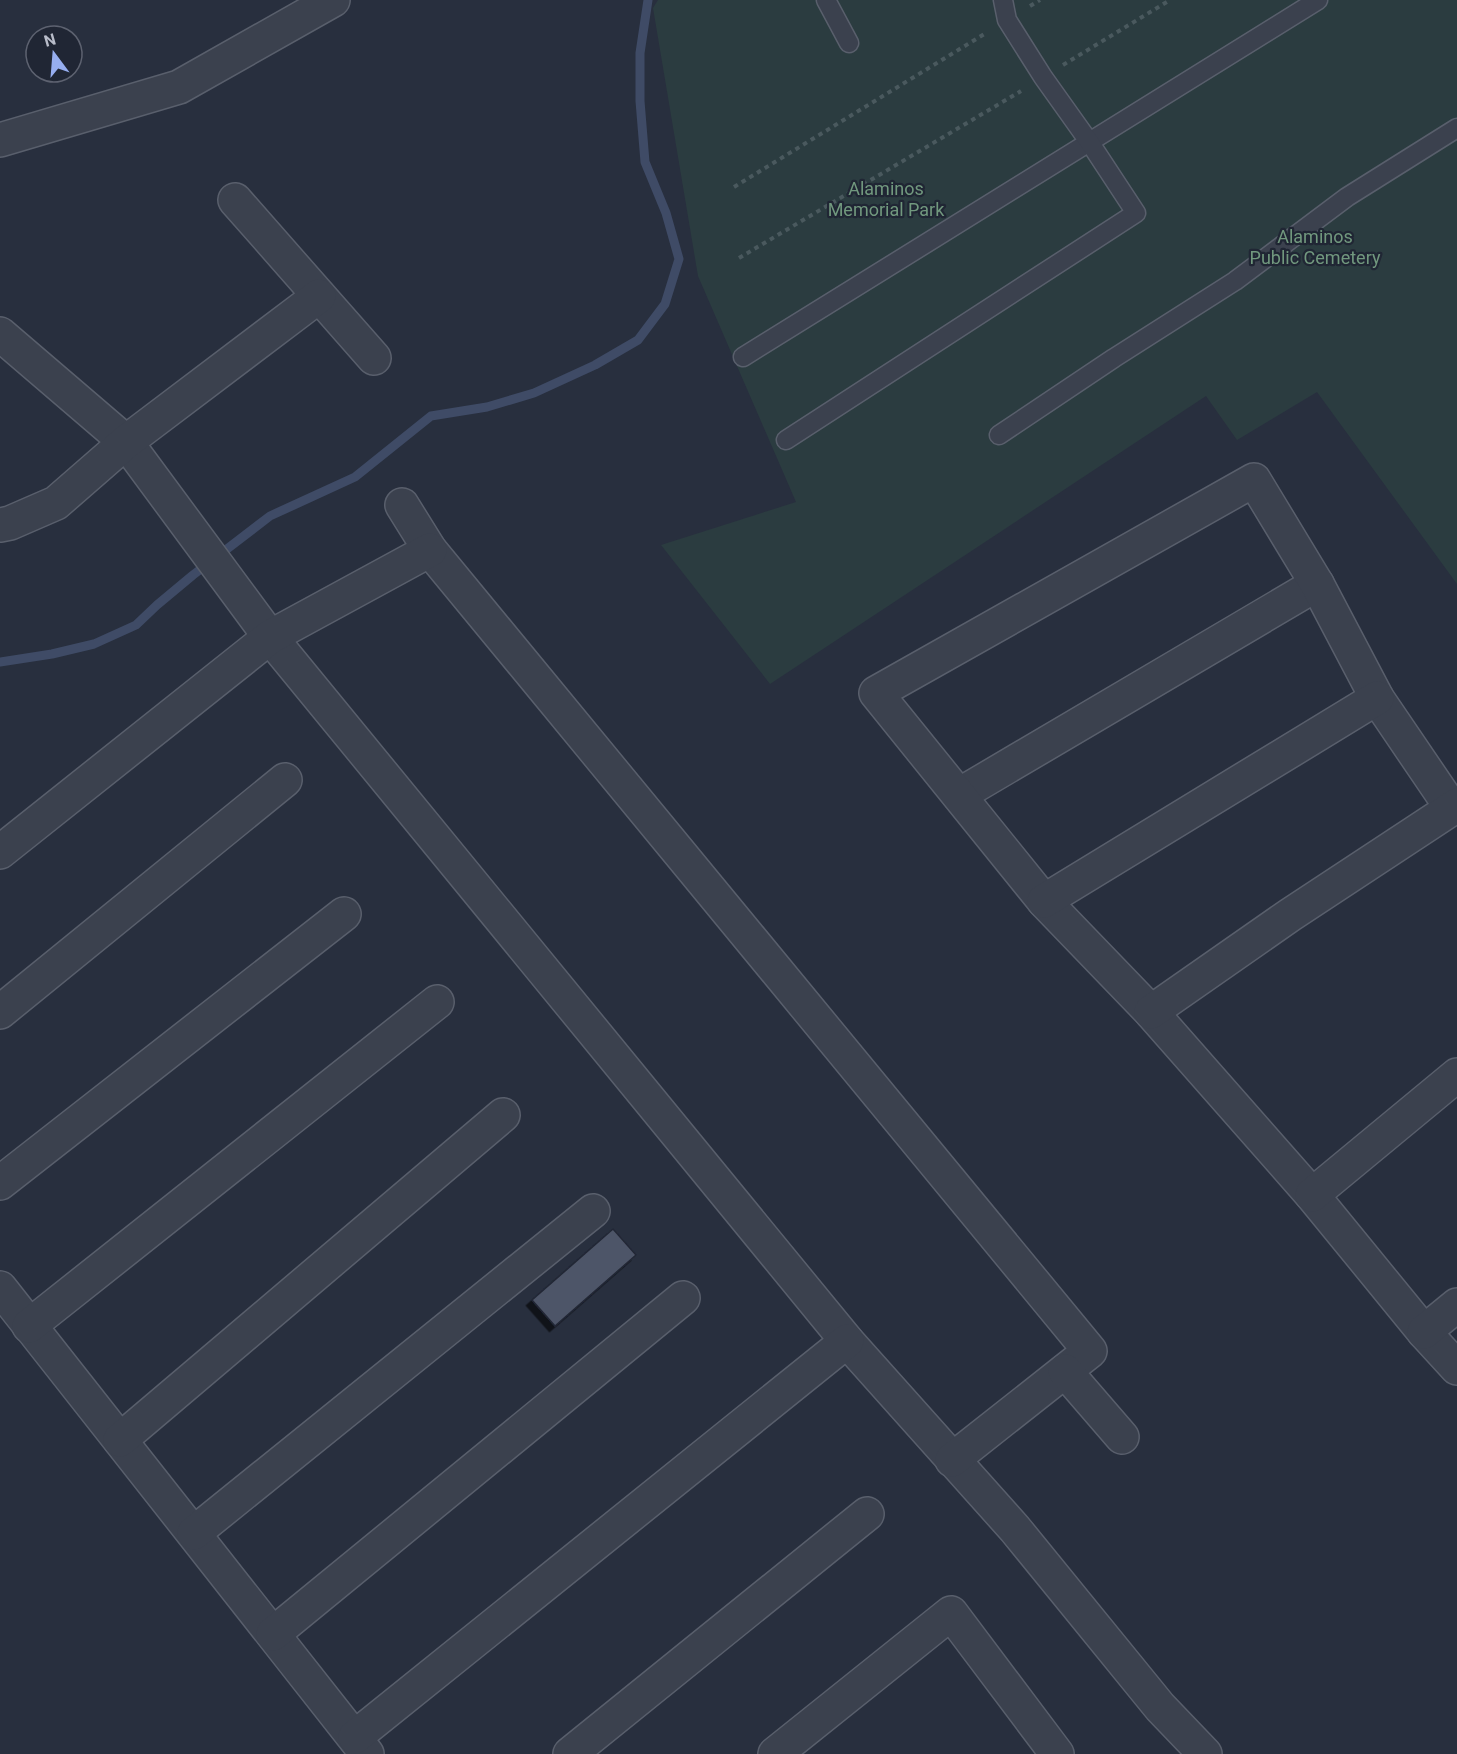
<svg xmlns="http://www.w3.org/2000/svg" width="1457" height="1754" viewBox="0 0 1457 1754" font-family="Roboto,sans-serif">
	<defs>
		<filter id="shadow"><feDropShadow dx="-5.5" dy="5.5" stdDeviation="0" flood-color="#0009"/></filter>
	</defs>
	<rect width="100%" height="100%" fill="#282f3e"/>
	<polygon fill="#2b3c40" points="658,0 1457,0 1457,584 1317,392 1237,440 1206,396 770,684 661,545 796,502 698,276 653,8"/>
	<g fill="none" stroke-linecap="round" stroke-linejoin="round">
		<polyline stroke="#3f4b66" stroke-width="9" points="0,662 52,654 94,644 136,625 157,605 193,575 270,516 355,477 431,416 487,407 534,393 595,365 638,340 665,304 679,259 666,213 645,162 640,101 640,53 648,0"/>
	</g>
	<polygon fill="#4e5567" stroke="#222836" stroke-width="1.5" filter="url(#shadow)" points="613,1229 636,1255 555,1326 532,1300"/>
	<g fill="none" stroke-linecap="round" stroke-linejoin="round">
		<g stroke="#595f6c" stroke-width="21">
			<g id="lane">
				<polyline points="826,0 849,43"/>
				<polyline points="743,357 1318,0"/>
				<polyline points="999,435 1114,358 1235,281 1347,197 1457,128"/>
				<polyline points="786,440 1136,213 1090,143 1043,77 1007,20 1003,0"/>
			</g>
		</g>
		<g stroke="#595f6c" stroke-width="36">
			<g id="street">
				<polyline points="0,140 179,87 333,0"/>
				<polyline points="235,200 374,358"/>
				<polyline points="0,334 126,442 270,637 847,1341 1015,1529 1160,1707 1205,1754"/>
				<polyline points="402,505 430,550 1090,1351 952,1460"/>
				<polyline points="0,525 10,523 56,503 126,442 319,296"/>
				<polyline points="959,795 1317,584"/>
				<polyline points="1451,807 1377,698 1317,584 1254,480 876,693 1044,901 1151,1012 1312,1195 1424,1332 1457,1368"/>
				<polyline points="0,852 270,637 430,550"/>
				<polyline points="1044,901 1377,698"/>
				<polyline points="0,1012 285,780"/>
				<polyline points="1151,1012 1290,915 1457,805"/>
				<polyline points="0,1183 344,914"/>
				<polyline points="1312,1195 1457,1075"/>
				<polyline points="0,1288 367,1754"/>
				<polyline points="29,1326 437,1002"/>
				<polyline points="1424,1332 1457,1305"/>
				<polyline points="1065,1371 1122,1437"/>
				<polyline points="120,1440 503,1115"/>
				<polyline points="194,1533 593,1211"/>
				<polyline points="273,1634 683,1298"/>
				<polyline points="355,1737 847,1341"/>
				<polyline points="570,1754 867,1514"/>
				<polyline points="775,1754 951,1613 1057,1754"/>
			</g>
		</g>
		<g stroke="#4a595e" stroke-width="4" stroke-dasharray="4.5 4.5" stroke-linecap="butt">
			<polyline points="1030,6 1040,0"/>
			<polyline points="1063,65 1170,0"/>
			<polyline points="734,187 986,33"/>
			<polyline points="739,258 1021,91"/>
		</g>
		<use href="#lane" stroke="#3b414e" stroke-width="18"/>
		<use href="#street" stroke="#3b414e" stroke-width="33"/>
	</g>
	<g text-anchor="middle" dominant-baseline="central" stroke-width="4.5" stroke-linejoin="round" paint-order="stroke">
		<g font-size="18" fill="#71987e" stroke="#202634">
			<text x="886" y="188">Alaminos<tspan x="886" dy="21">Memorial Park</tspan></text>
			<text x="1315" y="236">Alaminos<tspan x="1315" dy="21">Public Cemetery</tspan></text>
		</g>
	</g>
	<g transform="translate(54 54) rotate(344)"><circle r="28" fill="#202634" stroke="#5d6270" stroke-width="1.5"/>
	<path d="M0-4.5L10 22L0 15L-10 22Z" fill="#96aef0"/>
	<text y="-9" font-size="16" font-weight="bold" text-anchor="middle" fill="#b8bcc9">N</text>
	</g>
</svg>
